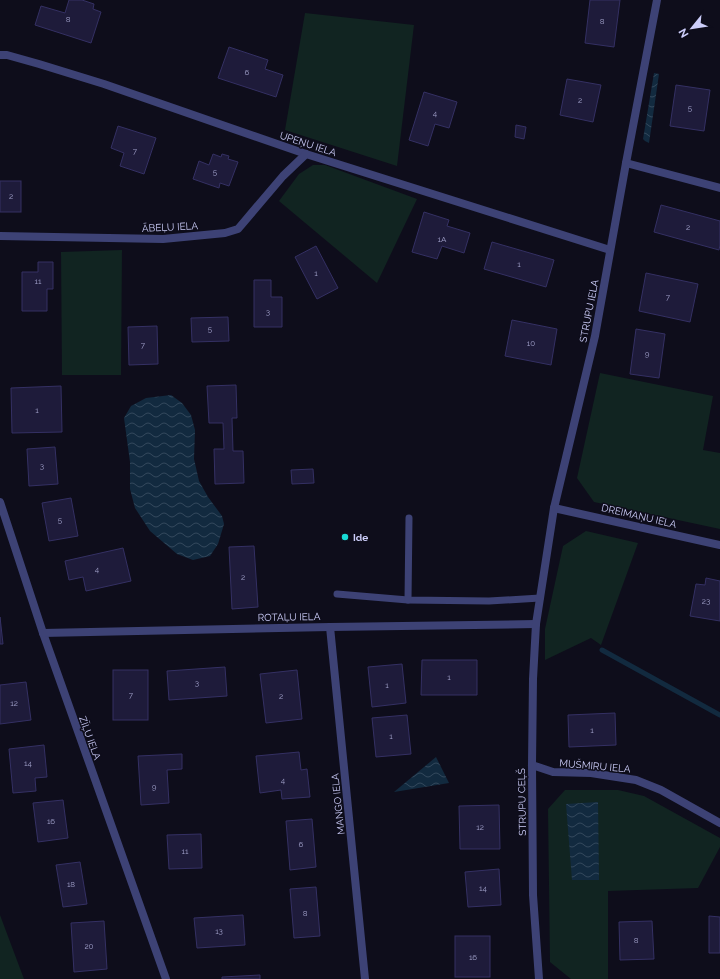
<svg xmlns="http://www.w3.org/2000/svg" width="720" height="979" viewBox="0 0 720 979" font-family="Raleway,sans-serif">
	<defs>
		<pattern id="water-waves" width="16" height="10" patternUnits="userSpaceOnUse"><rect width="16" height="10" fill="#122a3f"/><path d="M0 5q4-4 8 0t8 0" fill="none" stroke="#33485c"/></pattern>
	</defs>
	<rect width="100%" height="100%" fill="#0e0d1b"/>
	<g fill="#112421">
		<polygon points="305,13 414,25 397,166 285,130"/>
		<polygon points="313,165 325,165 417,199 377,283 279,201 299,174"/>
		<polygon points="122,250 121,375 62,375 61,252"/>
		<polygon points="600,373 713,396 703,450 720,453 720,529 594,502 577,478"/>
		<polygon points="586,531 638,543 601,645 591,638 545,660 545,629 563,546"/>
		<polygon points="565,790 618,790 644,796 720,838 720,847 698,888 608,891 608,979 571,979 550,962 548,809"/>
		<polygon points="0,915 24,979 0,979"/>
	</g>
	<g fill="url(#water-waves)">
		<polygon points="654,73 659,74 649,143 645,141 643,139"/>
		<polygon points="171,395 182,403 191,415 195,430 194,459 199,481 208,497 222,516 224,524 218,544 210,556 193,560 177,554 150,531 135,508 130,489 130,462 124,418 131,406 146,398"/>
		<polygon points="436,757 449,783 394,792"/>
		<polygon points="598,802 599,880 572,880 566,804"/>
	</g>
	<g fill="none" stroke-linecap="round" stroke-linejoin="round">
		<polyline stroke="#122a3f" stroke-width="5" points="602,650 720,715"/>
	</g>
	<g fill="#1e1b3a" stroke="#343063">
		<polygon points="69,0 82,0 94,4 93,9 101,12 91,43 35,25 41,6 65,13"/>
		<polygon points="590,0 620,0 614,47 585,43"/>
		<polygon points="229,47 268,60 265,69 283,75 276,97 218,78"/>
		<polygon points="567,79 601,85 593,122 560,115"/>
		<polygon points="676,85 710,90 704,131 670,126"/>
		<polygon points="424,92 457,102 449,128 435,124 428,146 409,140"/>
		<polygon points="516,125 526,127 524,139 515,137"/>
		<polygon points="118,126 156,138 144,174 120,166 124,153 111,148"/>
		<polygon points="213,154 221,157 222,154 229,156 228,159 238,162 229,186 220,183 219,188 193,179 199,161 209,165"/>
		<rect x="0" y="181" width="21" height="31"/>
		<polygon points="661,205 720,221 720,245 719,250 654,232"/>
		<polygon points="424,212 449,220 447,226 470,233 464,253 442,246 437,259 412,252"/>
		<polygon points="492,242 554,260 546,287 484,269"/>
		<polygon points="316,246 338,288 317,299 295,257"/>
		<polygon points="38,262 53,262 53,289 47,289 47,311 22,311 22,272 38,272"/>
		<polygon points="646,273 698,284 690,322 639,311"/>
		<polygon points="254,280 271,280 271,297 282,297 282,327 254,327"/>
		<polygon points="228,317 229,341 192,342 191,318"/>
		<polygon points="512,320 557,329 551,365 505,356"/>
		<polygon points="157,326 158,364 129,365 128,327"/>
		<polygon points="636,329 665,334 659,378 630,374"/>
		<polygon points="236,385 237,418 232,418 233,451 243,451 244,483 215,484 214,449 224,449 223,423 209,423 207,386"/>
		<polygon points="61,386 62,432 12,433 11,388"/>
		<polygon points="55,447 58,484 29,486 27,449"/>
		<polygon points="313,469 314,483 292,484 291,470"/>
		<polygon points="71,498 78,536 49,541 42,503"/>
		<polygon points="254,546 258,607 232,609 229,547"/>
		<polygon points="123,548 131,581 86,591 83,577 69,580 65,561"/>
		<polygon points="706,578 720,581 720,621 690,616 696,584 705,585"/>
		<polygon points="0,617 3,644 0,644"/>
		<polygon points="422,660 477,660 477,695 421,695"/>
		<polygon points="402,664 406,703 372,707 368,667"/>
		<polygon points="225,667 227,696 169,700 167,671"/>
		<rect x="113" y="670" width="35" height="50"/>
		<polygon points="297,670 302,719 266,723 260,674"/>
		<polygon points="26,682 31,720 0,724 0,685"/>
		<polygon points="615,713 616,745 569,747 568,715"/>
		<polygon points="407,715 411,754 376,757 372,718"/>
		<polygon points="44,745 47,777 35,778 36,791 13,793 9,749"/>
		<polygon points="299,752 301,770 307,769 310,797 282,799 281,790 260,793 256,756"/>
		<polygon points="182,754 182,769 167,770 169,803 141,805 138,756"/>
		<polygon points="63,800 68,838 38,842 33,803"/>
		<polygon points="499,805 500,849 460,849 459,806"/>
		<polygon points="312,819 316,867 290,870 286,821"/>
		<polygon points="201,834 202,868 169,869 167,835"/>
		<polygon points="80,862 87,904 63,907 56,865"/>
		<polygon points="499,869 501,905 468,907 465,872"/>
		<polygon points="316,887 320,936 294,938 290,889"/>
		<polygon points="243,915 245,945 197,948 194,918"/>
		<polygon points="709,916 720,917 720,953 709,953"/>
		<polygon points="104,921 107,969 74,972 71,923"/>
		<polygon points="652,921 654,959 620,960 619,922"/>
		<rect x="455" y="936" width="35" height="41"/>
		<polygon points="260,975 260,979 222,979 222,977"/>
	</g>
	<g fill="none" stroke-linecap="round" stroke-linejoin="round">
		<g stroke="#3d4275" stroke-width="7">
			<polyline points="337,594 408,600 489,601 540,598"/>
			<polyline points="408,600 409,518"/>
		</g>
		<g stroke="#3d4275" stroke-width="8">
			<polyline points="0,55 7,55 39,64 104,84 306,154 610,250"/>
			<polyline points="626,163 720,188"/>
			<polyline points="0,236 163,239 225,233 238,229 283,176 306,154"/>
			<polyline points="0,502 43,633 166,979"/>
			<polyline points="554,508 720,545"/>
			<polyline points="330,627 365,979"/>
			<polyline points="43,633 330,627 536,624"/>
			<polyline points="532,765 553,772 591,773 636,780 661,790 720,823"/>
			<polyline points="539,979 533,895 532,765 533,679 536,624 554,508 595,336 626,163 657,0"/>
		</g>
	</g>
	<circle fill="#18dad5" stroke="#0e0d1b" stroke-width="1.5" cx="345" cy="537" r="4"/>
	<g text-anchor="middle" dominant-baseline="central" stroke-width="3" stroke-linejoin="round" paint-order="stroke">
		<g font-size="8" fill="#a0a0c9">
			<text x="68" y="19">8</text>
			<text x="602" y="21">8</text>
			<text x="247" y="72">6</text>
			<text x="580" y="100">2</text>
			<text x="690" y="108">5</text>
			<text x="435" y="113">4</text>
			<text x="135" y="151">7</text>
			<text x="215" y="172">5</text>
			<text x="11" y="196">2</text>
			<text x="688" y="227">2</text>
			<text x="442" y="239">1A</text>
			<text x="519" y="264">1</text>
			<text x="316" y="273">1</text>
			<text x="38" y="281">11</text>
			<text x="668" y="297">7</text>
			<text x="268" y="312">3</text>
			<text x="210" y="329">5</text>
			<text x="531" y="343">10</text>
			<text x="143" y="345">7</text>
			<text x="647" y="354">9</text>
			<text x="37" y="410">1</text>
			<text x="42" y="466">3</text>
			<text x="60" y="520">5</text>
			<text x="97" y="569">4</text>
			<text x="243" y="577">2</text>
			<text x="706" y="601">23</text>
			<text x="449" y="677">1</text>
			<text x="197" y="683">3</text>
			<text x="387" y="685">1</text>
			<text x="131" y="695">7</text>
			<text x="281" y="696">2</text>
			<text x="14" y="703">12</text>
			<text x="592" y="730">1</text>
			<text x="391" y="736">1</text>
			<text x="28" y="763">14</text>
			<text x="283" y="780">4</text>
			<text x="154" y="787">9</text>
			<text x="51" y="821">16</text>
			<text x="480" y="827">12</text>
			<text x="301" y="844">6</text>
			<text x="185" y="851">11</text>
			<text x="71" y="884">18</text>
			<text x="483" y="888">14</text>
			<text x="305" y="913">8</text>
			<text x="219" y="931">13</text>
			<text x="636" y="940">8</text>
			<text x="89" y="946">20</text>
			<text x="473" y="957">16</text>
		</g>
		<g font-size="10" fill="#cccdf9" stroke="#0e0d1b">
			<text transform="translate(308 144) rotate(18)">UPEŅU IELA</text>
			<text transform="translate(170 227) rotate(-3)">ĀBEĻU IELA</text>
			<text transform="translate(589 311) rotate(-79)">STRUPU IELA</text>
			<text transform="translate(639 516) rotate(13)">DREIMAŅU IELA</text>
			<text transform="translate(289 617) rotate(-1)">ROTAĻU IELA</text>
			<text transform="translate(90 738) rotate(70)">ZĪĻU IELA</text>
			<text transform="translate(595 766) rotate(5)">MUŠMIRU IELA</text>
			<text transform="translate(522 802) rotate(-91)">STRUPU CEĻŠ</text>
			<text transform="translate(338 804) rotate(-96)">MANGO IELA</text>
		</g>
		<g font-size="10" font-weight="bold" fill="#cccdf9" stroke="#0e0d1b" text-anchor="start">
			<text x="353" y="537">Ide</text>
		</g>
	</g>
	<g transform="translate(692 28) rotate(240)" stroke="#0e0d1b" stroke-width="3" paint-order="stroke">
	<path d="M0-3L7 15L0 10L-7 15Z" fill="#cccdf9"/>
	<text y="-6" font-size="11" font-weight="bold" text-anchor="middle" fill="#cccdf9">N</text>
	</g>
</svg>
